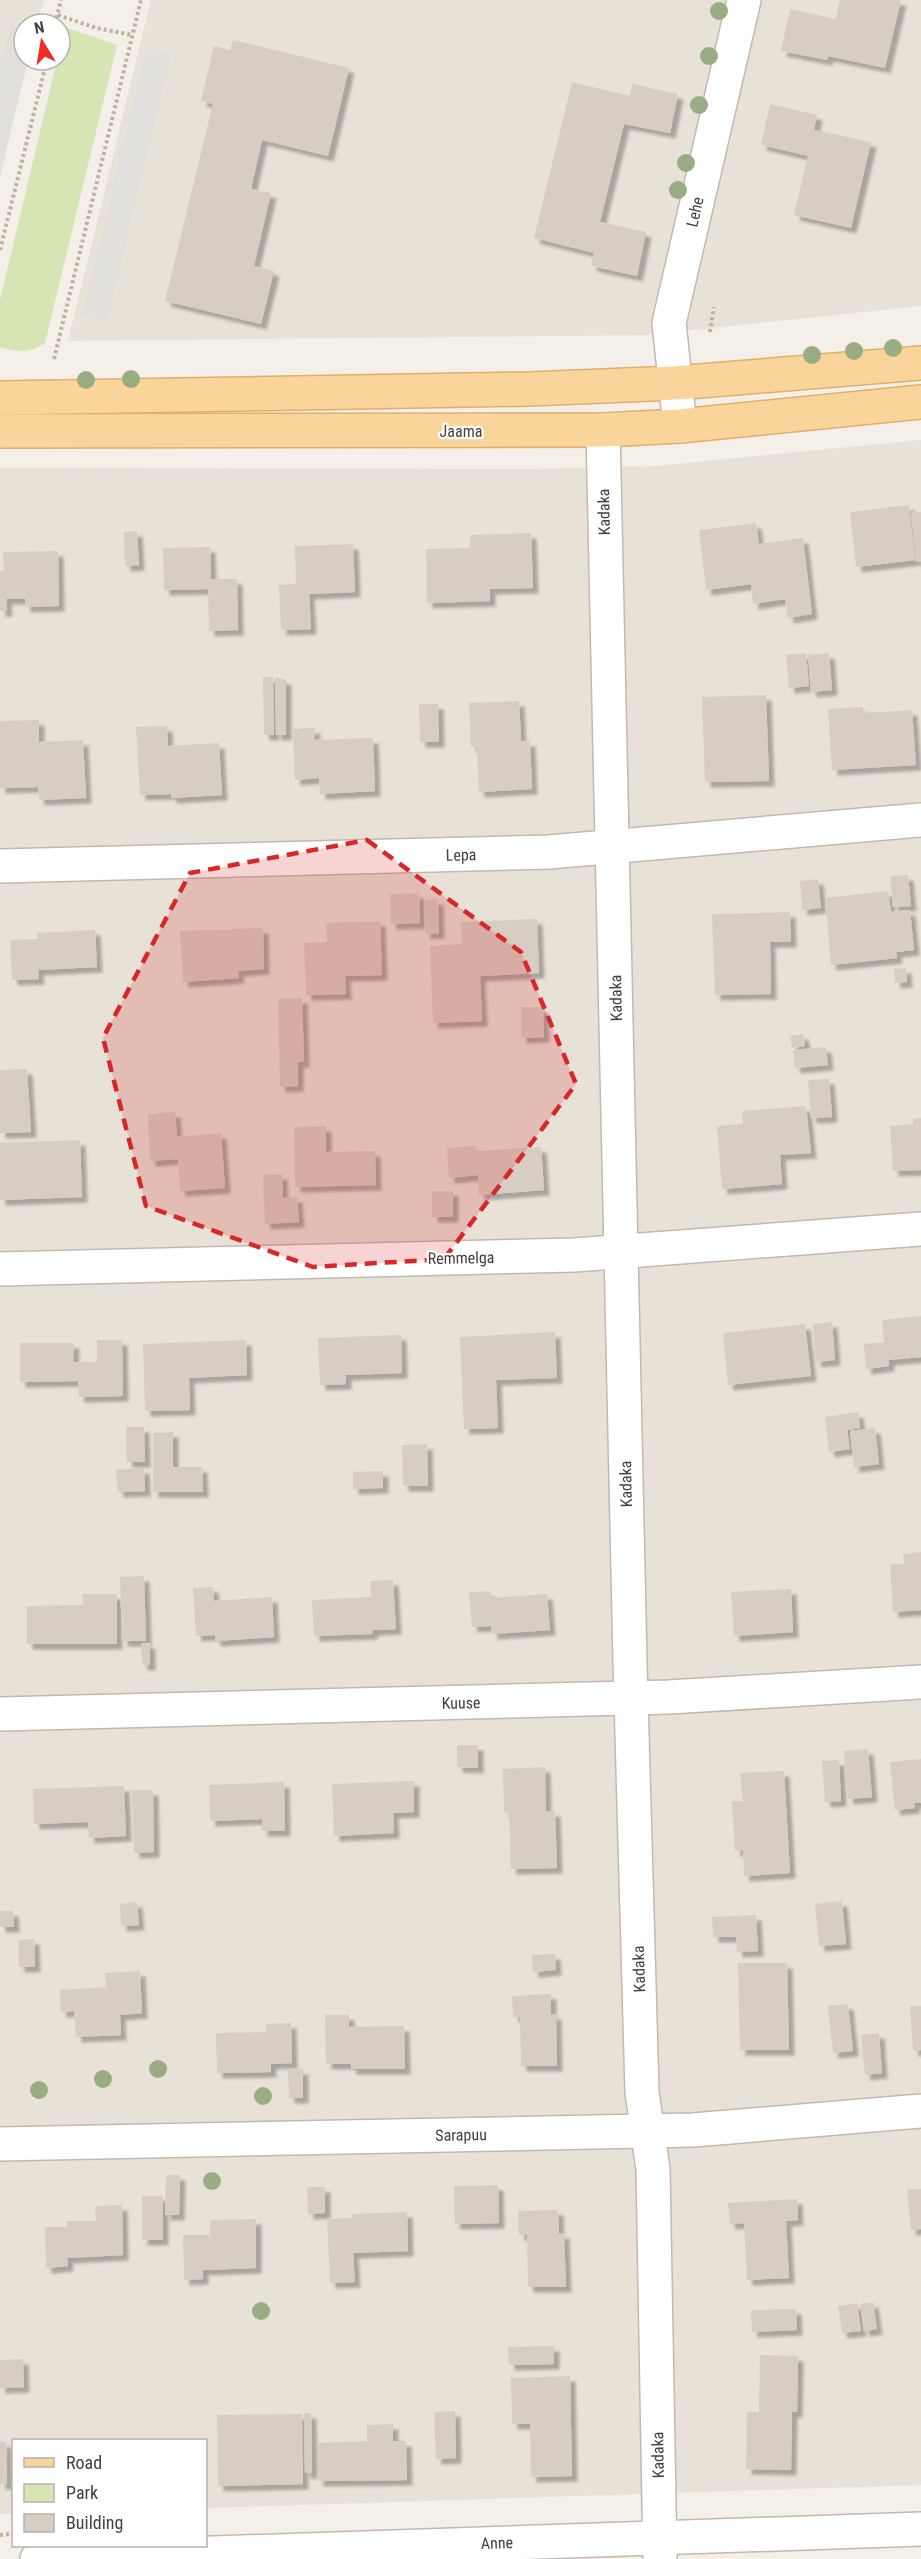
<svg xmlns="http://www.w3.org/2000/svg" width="921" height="2559" viewBox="0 0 921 2559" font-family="'Roboto Condensed',sans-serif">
	<defs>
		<filter id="shadow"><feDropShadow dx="5.5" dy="5.5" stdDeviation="1.5" flood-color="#0004"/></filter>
	</defs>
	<rect width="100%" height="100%" fill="#f4efe9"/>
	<g fill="#e7e1d7">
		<polygon points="0,0 44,0 37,24 24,24 24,60 28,60 0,176"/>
		<polygon points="151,0 921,0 921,306 646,335 68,341"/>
		<polygon points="921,440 921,2485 206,2508 206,2440 14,2440 13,2514 0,2514 0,468 534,469 654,466"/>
	</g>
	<path fill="#d5e6b4" d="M65,27L117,45L45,343C29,353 19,353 0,347V300L57,60H60Z"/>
	<g fill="#e2e0dd">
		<polygon points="11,26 24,29 24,60 28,60 0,176 0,69"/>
		<polygon points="146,51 170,56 107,319 83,314"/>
	</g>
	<g fill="#d8cdc2" filter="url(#shadow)">
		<polygon points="840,0 901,0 885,68 828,56 827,60 781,51 790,9 836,19"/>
		<polygon points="233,40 349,68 328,156 262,140 251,189 271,193 254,266 274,271 261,324 165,301 213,104 201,101 214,46 230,50"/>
		<polygon points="572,82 630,96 632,84 678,94 670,133 624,124 600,222 646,232 637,276 591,266 594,253 534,238"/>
		<polygon points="770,104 817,115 814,130 871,142 851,228 794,215 808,156 761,145"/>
		<polygon points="909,505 915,560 856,567 850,512"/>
		<polygon points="921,512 921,561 916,562 911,513"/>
		<polygon points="756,523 759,544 803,538 812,614 788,618 785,599 753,604 751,584 706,590 699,530"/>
		<polygon points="137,531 139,565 125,566 124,532"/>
		<polygon points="531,533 533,588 490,589 490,601 427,603 426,549 470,548 470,535"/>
		<polygon points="353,544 355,592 309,594 311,629 281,630 279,585 296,584 295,546"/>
		<polygon points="210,547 211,579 237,579 238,630 209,631 208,589 164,590 163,548"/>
		<polygon points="58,551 59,606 25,607 25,599 6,599 7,611 0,611 0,571 4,571 3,552"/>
		<polygon points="806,653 809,686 789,688 786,655"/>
		<polygon points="829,653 832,690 811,692 808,655"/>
		<polygon points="263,677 273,677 274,735 264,735"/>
		<polygon points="275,677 286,680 286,735 276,735"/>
		<polygon points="766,695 769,781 705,782 702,697"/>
		<polygon points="519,701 521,741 530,741 532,789 479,792 477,747 471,747 469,703"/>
		<polygon points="419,704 438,704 439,742 420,742"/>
		<polygon points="863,707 863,713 912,710 916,765 832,770 828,709"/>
		<polygon points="39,720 39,742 83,740 86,798 39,800 38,787 0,788 0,721"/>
		<polygon points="167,726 168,746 219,743 222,795 171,798 171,794 140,795 136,727"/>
		<polygon points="315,728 314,740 373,738 375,791 320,794 319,778 295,780 293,729"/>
		<polygon points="908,875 911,906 893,907 890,876"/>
		<polygon points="818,879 821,908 802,910 800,881"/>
		<polygon points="888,891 891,912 910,910 914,950 896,952 897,958 831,965 825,898"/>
		<polygon points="419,893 420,923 391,924 390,894"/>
		<polygon points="438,899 439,933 425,934 424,900"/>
		<polygon points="790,912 791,942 770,942 771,994 715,995 712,914"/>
		<polygon points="537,919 539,973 480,976 482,1021 433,1023 430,946 462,944 461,922"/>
		<polygon points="380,921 382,975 345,976 346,994 306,995 304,943 327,942 326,923"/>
		<polygon points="263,928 264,969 238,971 239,978 183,982 180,931"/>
		<polygon points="95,930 97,967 38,970 39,979 12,980 10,940 38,939 37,933"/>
		<polygon points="906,968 907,982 895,983 894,969"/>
		<polygon points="302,998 304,1062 298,1062 298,1086 280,1087 278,999"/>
		<polygon points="521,1007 543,1007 544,1037 521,1038"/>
		<polygon points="803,1034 805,1046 792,1048 790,1036"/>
		<polygon points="826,1047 828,1065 795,1068 793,1050"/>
		<polygon points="27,1069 31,1132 0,1133 0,1070"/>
		<polygon points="829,1079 832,1117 811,1118 808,1080"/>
		<polygon points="806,1106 811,1153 780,1155 782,1184 722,1189 717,1126 743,1124 742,1111"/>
		<polygon points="175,1112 177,1137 221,1133 225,1188 180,1191 178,1159 150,1161 148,1114"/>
		<polygon points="921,1118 921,1170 893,1171 890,1126 913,1124 913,1119"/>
		<polygon points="326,1126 326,1152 375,1151 376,1185 295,1187 294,1127"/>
		<polygon points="80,1140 82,1197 0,1200 0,1143"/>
		<polygon points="475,1146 476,1151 541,1147 544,1190 479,1195 478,1175 449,1178 447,1148"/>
		<polygon points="282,1174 283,1198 297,1197 299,1222 265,1224 263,1175"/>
		<rect x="432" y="1191" width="21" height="26"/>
		<polygon points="921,1316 921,1357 889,1360 889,1366 866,1369 864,1344 884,1342 882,1320"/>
		<polygon points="832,1322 835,1360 816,1362 813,1324"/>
		<polygon points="805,1324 811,1376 728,1385 723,1333"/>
		<polygon points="555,1332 557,1378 496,1380 498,1428 464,1429 460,1337"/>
		<polygon points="401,1335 402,1373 346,1375 346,1384 320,1385 318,1338"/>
		<polygon points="97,1340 122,1340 123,1396 79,1397 78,1381 20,1382 20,1343 74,1343 73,1362 97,1362"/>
		<polygon points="246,1340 247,1375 189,1378 190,1410 145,1411 143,1344"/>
		<polygon points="858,1412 860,1428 847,1430 850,1449 829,1452 825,1417"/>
		<polygon points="126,1427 144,1427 145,1462 127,1462"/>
		<polygon points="875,1428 879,1464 854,1467 850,1431"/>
		<polygon points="173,1432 173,1467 202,1467 203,1492 153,1492 153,1433"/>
		<polygon points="427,1444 428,1486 403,1486 402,1445"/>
		<polygon points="144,1468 145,1491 118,1492 116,1470"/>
		<polygon points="383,1471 383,1488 353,1489 353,1472"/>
		<polygon points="921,1552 921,1610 893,1612 890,1564 904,1564 903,1554"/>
		<polygon points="144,1576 146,1641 122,1641 120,1577"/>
		<polygon points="393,1580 396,1629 373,1630 372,1634 314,1636 312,1600 371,1597 370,1581"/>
		<polygon points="213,1587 214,1601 272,1597 274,1637 215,1641 215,1635 196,1636 193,1588"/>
		<polygon points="791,1589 793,1632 734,1636 731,1592"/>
		<polygon points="490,1591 491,1598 547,1594 550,1630 492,1634 491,1626 472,1627 469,1593"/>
		<polygon points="83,1594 117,1594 117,1644 27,1644 27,1606 83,1605"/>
		<polygon points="141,1643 150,1643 150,1665 142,1665"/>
		<polygon points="457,1745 478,1745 478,1768 457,1767"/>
		<polygon points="868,1749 872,1797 848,1799 844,1751"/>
		<polygon points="921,1759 921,1803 914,1803 915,1808 895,1810 890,1762"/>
		<polygon points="839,1760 841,1801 825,1802 822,1761"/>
		<polygon points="545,1767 546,1811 555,1811 557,1868 511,1869 509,1812 504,1813 503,1769"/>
		<polygon points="784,1771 790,1873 744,1876 743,1850 735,1851 732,1801 743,1801 740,1773"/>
		<polygon points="414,1781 414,1812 393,1813 394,1833 334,1836 332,1784"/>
		<polygon points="284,1782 285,1831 262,1831 262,1819 210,1821 209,1785"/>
		<polygon points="124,1786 126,1836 89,1838 88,1822 34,1824 33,1789"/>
		<polygon points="132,1790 153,1790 154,1852 134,1853"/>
		<polygon points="842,1901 846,1944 819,1946 815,1904"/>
		<polygon points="137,1902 139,1925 121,1926 120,1904"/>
		<polygon points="0,1911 13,1911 14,1927 0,1927"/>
		<polygon points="756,1915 758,1951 737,1952 736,1937 713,1937 712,1917"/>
		<polygon points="34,1939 35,1967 19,1967 18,1940"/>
		<polygon points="555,1954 556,1970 533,1972 532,1955"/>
		<polygon points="738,1963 787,1963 789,2050 740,2050"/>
		<polygon points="140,1971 142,2013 120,2015 121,2035 76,2037 74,2011 61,2012 60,1990 106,1987 105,1973"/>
		<polygon points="551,1994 551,2015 556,2014 557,2066 521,2066 520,2017 513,2017 512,1996"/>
		<polygon points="848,2004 853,2051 833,2053 828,2006"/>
		<polygon points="910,2006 921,2006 921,2050 913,2051"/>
		<polygon points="325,2015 349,2015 349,2027 404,2026 405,2069 351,2069 351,2064 326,2064"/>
		<polygon points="291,2023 292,2063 271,2064 271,2072 217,2073 216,2033 266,2032 266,2024"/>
		<polygon points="879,2033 882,2073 865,2075 861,2035"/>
		<polygon points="288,2069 303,2069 303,2098 289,2098"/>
		<polygon points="166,2175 180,2175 179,2215 165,2215"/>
		<polygon points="498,2185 499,2223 455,2224 454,2186"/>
		<polygon points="307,2187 325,2187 325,2213 308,2214"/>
		<polygon points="921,2189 921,2229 911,2230 907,2190"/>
		<rect x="142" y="2196" width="21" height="44"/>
		<polygon points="797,2199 798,2220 786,2221 789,2278 747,2280 744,2223 730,2224 728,2203"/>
		<polygon points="122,2205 123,2255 67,2258 68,2266 46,2268 45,2227 67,2227 66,2221 96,2221 95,2206"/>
		<polygon points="558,2210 559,2234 564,2233 566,2287 528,2287 527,2235 519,2235 518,2211"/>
		<polygon points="407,2212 408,2251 353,2253 355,2282 330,2283 327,2219 352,2218 352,2214"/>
		<polygon points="256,2219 256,2268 203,2270 203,2279 184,2280 183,2235 210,2235 210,2220"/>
		<polygon points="873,2302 877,2329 864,2331 860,2304"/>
		<polygon points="857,2303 861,2331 842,2333 838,2306"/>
		<polygon points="796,2309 797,2330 752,2332 751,2310"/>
		<polygon points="554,2346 554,2364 509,2365 508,2347"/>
		<polygon points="760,2355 798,2356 797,2412 792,2412 791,2470 746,2469 747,2412 759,2412"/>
		<polygon points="23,2359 24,2387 0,2388 0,2360"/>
		<polygon points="570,2376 572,2476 531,2477 530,2424 512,2424 511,2378"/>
		<polygon points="455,2411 456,2458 436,2459 434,2412"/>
		<polygon points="304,2413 311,2413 312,2473 305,2473"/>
		<polygon points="302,2414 303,2484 218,2486 217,2415"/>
		<polygon points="393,2424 393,2441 406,2441 407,2480 318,2481 318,2443 367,2441 367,2425"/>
		<polygon points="0,2442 6,2442 7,2484 0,2484"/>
	</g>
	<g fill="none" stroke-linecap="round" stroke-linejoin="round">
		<g stroke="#c2b9af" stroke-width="36">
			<g id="minor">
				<polyline points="680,426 669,323 744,0"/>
				<polyline points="603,430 630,1662 642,2092 653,2169 660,2559"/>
				<polyline points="0,866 549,852 921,820"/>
				<polyline points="0,1269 574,1255 921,1229"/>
				<polyline points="0,1714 669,1697 921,1682"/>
				<polyline points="0,2144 693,2130 921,2111"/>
				<polyline points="37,2559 921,2529"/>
			</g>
		</g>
		<g stroke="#deb06c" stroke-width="36">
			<g id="major">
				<polyline points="0,398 530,389 675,383 921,363"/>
				<polyline points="0,431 603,430 680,426 921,402"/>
			</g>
		</g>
		<g stroke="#c0b09e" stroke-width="4" stroke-dasharray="3 3" stroke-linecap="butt">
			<polyline points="58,15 96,28 133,35"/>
			<polyline points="55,24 61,0"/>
			<polyline points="0,250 47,60"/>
			<polyline points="710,332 714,307"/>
			<polyline points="54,359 141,0"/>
			<polyline points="0,2535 10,2534"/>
		</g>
		<use href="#minor" stroke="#fff" stroke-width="33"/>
		<use href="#major" stroke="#f9d59c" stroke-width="33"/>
	</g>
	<g fill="#9aad82">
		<circle cx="719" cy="11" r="9"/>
		<circle cx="709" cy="56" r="9"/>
		<circle cx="699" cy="105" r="9"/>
		<circle cx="686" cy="163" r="9"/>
		<circle cx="678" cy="190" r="9"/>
		<circle cx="893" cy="348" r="9"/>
		<circle cx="854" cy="351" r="9"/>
		<circle cx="812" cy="355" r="9"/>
		<circle cx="131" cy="379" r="9"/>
		<circle cx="86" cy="380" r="9"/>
		<circle cx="158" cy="2069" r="9"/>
		<circle cx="103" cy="2079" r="9"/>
		<circle cx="39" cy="2090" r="9"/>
		<circle cx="263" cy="2096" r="9"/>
		<circle cx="212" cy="2181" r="9"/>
		<circle cx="261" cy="2311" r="9"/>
	</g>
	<path fill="#d62828" fill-opacity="0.2" stroke="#d62828" stroke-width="4.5" stroke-dasharray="12 8" stroke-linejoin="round" d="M367,840L521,952L576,1084L444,1259L313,1267L146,1206L103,1038L190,873Z"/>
	<g text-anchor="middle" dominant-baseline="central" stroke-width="4.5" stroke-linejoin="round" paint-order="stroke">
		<g font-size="16" fill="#473f38" stroke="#fff">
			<text transform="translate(695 212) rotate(-77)">Lehe</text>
			<text x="461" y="431">Jaama</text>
			<text transform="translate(604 512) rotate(-91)">Kadaka</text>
			<text transform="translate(461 855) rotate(-1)">Lepa</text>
			<text transform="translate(616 998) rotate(-91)">Kadaka</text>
			<text transform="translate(461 1258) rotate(-1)">Remmelga</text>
			<text transform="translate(626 1484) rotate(-91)">Kadaka</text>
			<text transform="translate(461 1703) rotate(-1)">Kuuse</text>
			<text transform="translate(639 1969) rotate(-92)">Kadaka</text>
			<text transform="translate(461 2135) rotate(-1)">Sarapuu</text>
			<text transform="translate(658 2455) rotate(-91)">Kadaka</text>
			<text transform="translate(497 2543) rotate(-2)">Anne</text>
		</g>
	</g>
	<rect x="12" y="2439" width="195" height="108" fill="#ffffff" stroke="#b5b2af" stroke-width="1.5"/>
	<rect x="24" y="2458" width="30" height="9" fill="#f9d59c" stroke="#b5b2af" stroke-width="1.5"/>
	<text x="66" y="2469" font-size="18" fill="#473f38">Road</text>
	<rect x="24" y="2484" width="30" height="18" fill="#d5e6b4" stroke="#b5b2af" stroke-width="1.5"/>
	<text x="66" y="2499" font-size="18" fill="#473f38">Park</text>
	<rect x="24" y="2514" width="30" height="18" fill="#d8cdc2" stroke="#b5b2af" stroke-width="1.5"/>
	<text x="66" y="2529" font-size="18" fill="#473f38">Building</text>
	<g transform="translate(42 42) rotate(349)"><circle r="28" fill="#ffffff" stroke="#b5b2af" stroke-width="1.5"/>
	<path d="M0-4.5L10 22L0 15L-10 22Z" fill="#f02d24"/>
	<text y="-9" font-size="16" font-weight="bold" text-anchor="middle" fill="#473f38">N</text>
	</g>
</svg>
